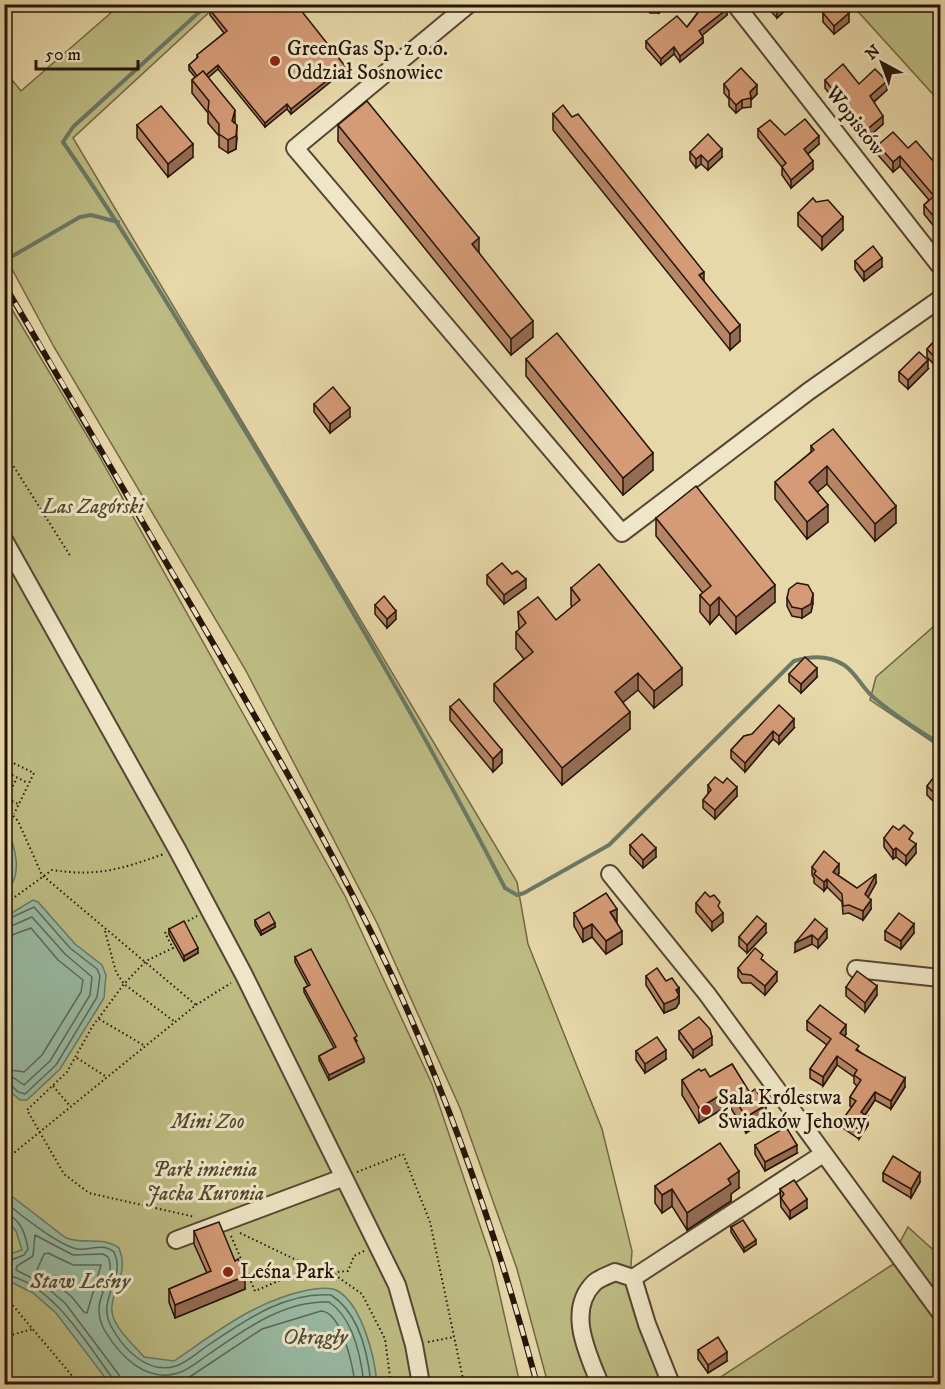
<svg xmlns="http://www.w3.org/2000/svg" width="945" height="1389" viewBox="0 0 945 1389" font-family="'IM FELL DW Pica',serif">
	<rect width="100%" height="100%" fill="#e7d8a9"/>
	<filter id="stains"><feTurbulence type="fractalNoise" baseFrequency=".00333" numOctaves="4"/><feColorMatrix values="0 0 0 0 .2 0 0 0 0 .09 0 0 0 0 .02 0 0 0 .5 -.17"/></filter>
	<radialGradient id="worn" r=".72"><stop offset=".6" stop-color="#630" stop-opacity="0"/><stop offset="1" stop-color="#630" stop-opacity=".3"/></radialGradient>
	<g fill="#bdbc83" stroke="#716846" stroke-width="1.5">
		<polygon points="120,5 217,5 73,138 517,882 528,944 602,1129 632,1251 629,1293 666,1384 548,1384 517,1269 460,1108 377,923 245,669 54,347 5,256 4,70 21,91"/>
		<polygon points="852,5 940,5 940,102"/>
		<polygon points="4,296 98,454 345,896 432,1084 492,1261 520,1384 5,1384"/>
		<polygon points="940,621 940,747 870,700 876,677"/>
		<polygon points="908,1227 940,1256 940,1384 710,1384 898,1261 899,1244"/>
	</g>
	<g fill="#98bba3" stroke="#6a7966" stroke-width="1.5">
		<path d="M4,826C16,845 24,876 5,892Z"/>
		<polygon points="33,900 38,902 75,944 102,965 106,975 104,998 60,1069 27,1100 20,1100 8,1090 5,1095 5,917"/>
		<path d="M5,1191L66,1238C84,1245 103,1236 119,1248C129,1272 114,1284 112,1306C109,1324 133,1344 144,1357L174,1361C218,1331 255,1301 308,1290C316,1289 328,1286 336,1290C362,1303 375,1358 377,1384H110L56,1313L33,1293L5,1279V1248L10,1254L22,1250L16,1231L5,1219Z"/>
	</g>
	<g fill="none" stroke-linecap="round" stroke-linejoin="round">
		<g stroke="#5e6856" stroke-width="1.5">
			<polyline points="4,921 34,907 70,948 97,969 100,976 97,997 56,1065 25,1094 18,1092 11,1085 4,1086"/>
			<polyline points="4,929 32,917 65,954 92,977 90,995 50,1061 24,1085 14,1078 4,1078"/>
			<polyline points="4,938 31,928 58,960 83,980 81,992 42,1055 24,1072 4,1069"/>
			<path d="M4,1201C19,1214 58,1245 77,1249C90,1251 102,1242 114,1252C127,1279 96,1298 111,1326C123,1349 148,1375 176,1366C186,1363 198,1352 207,1346C244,1321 284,1292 331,1295C359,1313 368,1354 371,1384"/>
			<path d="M4,1214C20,1216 26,1236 28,1249L24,1255L11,1260L4,1256"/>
			<polygon points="48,1253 73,1265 101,1265 87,1313 84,1312 71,1296 37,1270 44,1254"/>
			<path d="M4,1275C50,1280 88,1345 113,1379L114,1384"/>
			<path d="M122,1384L119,1375L65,1303L40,1282L16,1270L17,1266L33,1256L35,1235L73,1255L103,1254L108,1257C119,1281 86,1298 105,1331C120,1356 146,1383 178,1373C189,1370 200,1360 209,1354C244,1330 284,1300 329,1302C353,1318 361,1357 364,1384"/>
			<path d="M131,1384L134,1377L150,1382H182L262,1329L321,1311C342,1312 353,1367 355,1384"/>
		</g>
		<g stroke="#6a7966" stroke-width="4">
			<path d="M208,4L73,127L63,142C129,237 187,336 247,434C337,584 425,733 505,888L517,895L524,893L609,845L794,661C810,656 829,655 844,665C855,672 862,687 872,696C893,715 917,729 940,744"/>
			<polyline points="4,261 80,217 91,215 118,222"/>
		</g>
		<g stroke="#564632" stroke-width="20">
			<g id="minor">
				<polyline points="469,4 295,148 622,533 809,391 940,299"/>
				<polyline points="735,4 940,266"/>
				<polyline points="4,540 177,849 244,975 397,1285 414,1345 421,1384"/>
				<polyline points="610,874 707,994 940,1312"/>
				<polyline points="856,969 940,978"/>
				<polyline points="176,1240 342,1178"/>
				<polyline points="633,1278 823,1154"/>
				<path d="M600,1384C588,1354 566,1311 594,1283C599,1278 609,1275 615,1272L633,1278L647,1324L671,1384"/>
			</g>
		</g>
		<g stroke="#25150a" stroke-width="2" stroke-dasharray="1.5 3" stroke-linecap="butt">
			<polyline points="4,451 71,557"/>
			<polyline points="4,765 7,760 34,773 14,814"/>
			<polyline points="4,771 28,783"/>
			<polyline points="4,788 11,775"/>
			<polyline points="4,797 18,804"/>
			<polyline points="4,802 17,778"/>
			<polyline points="4,806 18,821 42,875 196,1005"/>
			<path d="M4,905L52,870C98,877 121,869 164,854"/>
			<polyline points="184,923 197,916"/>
			<polyline points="170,930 165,933 173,948 146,961 124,984 92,1027 67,1072 27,1110 64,1174 89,1193 195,1217"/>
			<polyline points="105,931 116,972 124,984 175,1022"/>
			<polyline points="99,1019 145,1046"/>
			<polyline points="77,1058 105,1076"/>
			<polyline points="53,1086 70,1106"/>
			<polyline points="4,1161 196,1005 231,983"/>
			<polyline points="357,1172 403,1154 430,1222 464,1384"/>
			<polyline points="240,1233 311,1267 335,1275 362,1294 385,1339 391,1384"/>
			<polyline points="231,1236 255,1291 311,1267"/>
			<polyline points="335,1275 337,1272 348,1271 354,1256 364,1251"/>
			<polyline points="4,1295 79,1384"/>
			<polyline points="4,1337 33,1329"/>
			<polyline points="428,1342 454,1337"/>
		</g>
		<use href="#minor" stroke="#efe6c7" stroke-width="16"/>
		<g stroke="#25150a" stroke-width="6">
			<path id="rail" d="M4,284C72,399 139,515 206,631C271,744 338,859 393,978C453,1110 500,1245 537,1384"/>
		</g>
		<use href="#rail" stroke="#efe6c7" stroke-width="4" stroke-dasharray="11" stroke-linecap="butt"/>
	</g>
	<g fill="#b68565" stroke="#25150a" stroke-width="1.5">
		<polygon points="643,4 668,4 659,13 650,13"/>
		<polygon points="695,4 724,4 727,15 702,35 703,43 680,62 674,54 661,65 646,48 646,41 687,27 698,12 695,8"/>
		<polygon points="754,4 792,4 777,18 765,5 759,10"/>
		<polygon points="818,4 841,4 849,22 834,34 823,22 823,13 824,12"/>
		<polygon points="210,10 345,70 291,114 287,109 265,127 218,69 208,77 235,123 237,138 236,149 228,153 219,147 219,136 208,123 208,113 192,93 192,80 195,77 189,70 189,65 197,58 197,55 224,33 210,15"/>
		<polygon points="825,80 859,84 887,90 874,102 883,124 865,140 825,88"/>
		<polygon points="724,84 757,94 751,100 751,107 742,108 736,113 729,106 729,99 724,93"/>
		<polygon points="553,114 704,281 740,341 730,350 553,130"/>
		<polygon points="137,125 193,157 168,177 137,138"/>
		<polygon points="338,125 479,253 533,337 511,355 338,141"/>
		<polygon points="758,129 785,135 819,144 808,154 813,169 791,188 782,175 782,167 758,137"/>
		<polygon points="878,145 908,148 940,169 940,168 940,234 924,214 924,205 929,200 900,166 893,172 878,155"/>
		<polygon points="690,152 722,157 708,170 701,164 696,168 690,160"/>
		<polygon points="798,213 843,230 822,250 798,226"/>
		<polygon points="855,261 882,267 864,281 855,269"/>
		<polygon points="940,335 940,371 927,357 927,349"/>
		<polygon points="526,359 653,470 623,495 526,376"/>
		<polygon points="928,369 908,389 899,381 899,372"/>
		<polygon points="314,404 350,417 330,433 314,412"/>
		<polygon points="811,446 896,523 875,541 827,484 817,492 828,522 807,539 775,499 775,482 811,452"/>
		<polygon points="656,518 775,602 736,634 719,614 710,624 700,612 700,595 703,593 656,536"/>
		<polygon points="512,574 526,588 504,604 487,584 487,575"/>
		<polygon points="571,588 682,685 654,708 638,690 623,702 630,729 562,785 494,701 494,684 524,659 516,649 516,632 519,630 518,612 556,620 572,607 571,605"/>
		<polygon points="787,598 813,603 811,612 802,618 792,616 787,606"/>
		<polygon points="375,605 396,619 387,628 375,614"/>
		<polygon points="789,674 817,677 801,693 789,682"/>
		<polygon points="450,707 502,763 493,772 450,720"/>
		<polygon points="794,728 779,744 773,739 745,772 731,758 731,750 744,736"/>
		<polygon points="940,775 940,808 927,795 927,786"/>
		<polygon points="708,785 737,796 715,819 703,808 703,800 708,794"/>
		<polygon points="884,838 913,842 916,853 906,865 896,857 893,859 884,847"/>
		<polygon points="630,845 656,857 643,868 630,854"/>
		<polygon points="812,867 839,873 838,875 857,888 876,883 868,897 871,909 863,920 849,913 843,914 842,902 827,887 824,891 814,883 814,878 812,875"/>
		<polygon points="710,897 720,910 723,922 712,931 696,912 696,903"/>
		<polygon points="574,913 616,922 622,944 606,954 592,937 583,942 574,926"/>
		<polygon points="815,919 827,938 818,948 812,944 795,952"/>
		<polygon points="255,920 275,927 261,935 255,925"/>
		<polygon points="169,929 198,953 184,961 169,934"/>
		<polygon points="885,931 914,933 901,949 885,940"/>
		<polygon points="766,933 747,953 739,946 739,937"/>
		<polygon points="295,957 357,1041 355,1041 364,1062 329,1080 319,1060 319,1056 334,1048 304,992 304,988 308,986 295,962"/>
		<polygon points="763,960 777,981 765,995 751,983 742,983 738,977 738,968"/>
		<polygon points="646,976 666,981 679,988 679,1003 676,1008 664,1013 646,985"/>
		<polygon points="846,987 877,995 865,1012 846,996"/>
		<polygon points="807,1021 846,1034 844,1036 859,1051 905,1087 891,1109 875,1100 865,1115 868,1125 859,1139 843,1128 843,1119 852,1107 850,1106 850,1097 857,1086 854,1083 854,1077 837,1065 823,1086 810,1078 810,1069 827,1045 807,1030"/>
		<polygon points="679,1031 712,1045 693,1058 679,1039"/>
		<polygon points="636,1051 666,1059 645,1073 636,1060"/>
		<polygon points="732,1064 766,1120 746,1133 729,1105 699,1123 682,1095 682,1080 701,1071 710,1077"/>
		<polygon points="755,1145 797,1153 765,1171 755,1154"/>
		<polygon points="883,1173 920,1182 911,1198 883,1181"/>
		<polygon points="655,1186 739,1188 731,1194 731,1201 687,1230 672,1206 662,1213 655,1203"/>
		<polygon points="780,1189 807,1208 790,1219 781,1207"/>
		<polygon points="731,1227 756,1244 744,1252 731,1232"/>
		<polygon points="194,1231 235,1261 245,1289 175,1318 169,1302 169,1289 207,1273 194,1244"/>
		<polygon points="698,1350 727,1361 708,1373 698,1359"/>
	</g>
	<g fill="#946c53" stroke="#25150a" stroke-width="1.5">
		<polygon points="659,4 668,4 659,13"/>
		<polygon points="759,4 765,4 765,5 759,10"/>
		<polygon points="782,4 792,4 777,18 777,10"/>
		<polygon points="727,9 727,15 699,38 699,31"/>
		<polygon points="849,13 849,22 834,34 834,26"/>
		<polygon points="703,37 703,43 680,62 680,56"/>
		<polygon points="674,47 674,54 661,65 661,59"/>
		<polygon points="218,65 218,69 201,84 201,79"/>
		<polygon points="345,66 345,70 291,114 291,109"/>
		<polygon points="887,81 887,90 870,105 870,96"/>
		<polygon points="757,85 757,94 751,100 750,92"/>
		<polygon points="742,100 742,108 736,113 736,105"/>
		<polygon points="287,104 287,109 265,127 265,123"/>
		<polygon points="235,110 235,123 232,121"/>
		<polygon points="883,116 883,124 865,140 865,131"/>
		<polygon points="237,125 236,149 228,153 228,140"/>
		<polygon points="819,136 819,144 804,157 804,149"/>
		<polygon points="193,144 193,157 168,177 168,164"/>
		<polygon points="722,149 722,157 708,170 708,162"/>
		<polygon points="701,155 701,164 696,168 696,159"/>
		<polygon points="900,156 900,166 893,172 893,162"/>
		<polygon points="813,161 813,169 791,188 791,180"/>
		<polygon points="843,217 843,230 822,250 822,237"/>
		<polygon points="479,238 479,254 472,244"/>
		<polygon points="882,258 882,267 864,281 864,272"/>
		<polygon points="704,272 704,288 699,275"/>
		<polygon points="533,321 533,337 511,355 511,339"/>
		<polygon points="740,325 740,341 730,350 730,334"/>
		<polygon points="928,360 928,369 908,389 908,380"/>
		<polygon points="350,408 350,417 330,433 330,424"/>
		<polygon points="653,453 653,470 623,495 623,478"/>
		<polygon points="827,466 827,484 809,499 809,482"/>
		<polygon points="828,505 828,522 807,539 807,522"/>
		<polygon points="896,506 896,523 875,541 875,524"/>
		<polygon points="526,579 526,588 504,604 504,595"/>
		<polygon points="775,585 775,602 736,634 736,617"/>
		<polygon points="813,594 813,603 811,612 802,618 802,609"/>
		<polygon points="719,597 719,614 710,624 710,606"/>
		<polygon points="396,611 396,619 387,628 387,619"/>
		<polygon points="682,668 682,685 654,708 654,691"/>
		<polygon points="817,668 817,677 801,693 801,684"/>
		<polygon points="638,673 638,690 615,709 615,692"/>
		<polygon points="630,712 630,729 562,785 562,768"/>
		<polygon points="794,719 794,728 779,744 779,736"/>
		<polygon points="773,731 773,739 745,772 745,763"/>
		<polygon points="502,750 502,763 493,772 493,759"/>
		<polygon points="737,787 737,796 715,819 715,810"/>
		<polygon points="916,844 916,853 906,865 906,856"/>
		<polygon points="656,848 656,857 643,868 643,860"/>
		<polygon points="896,848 896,857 893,859 893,850"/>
		<polygon points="839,864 839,873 833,881 833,872"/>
		<polygon points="876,874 876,883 865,903 865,894"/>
		<polygon points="827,879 827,887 824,891 824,882"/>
		<polygon points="871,900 871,909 863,920 863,911"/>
		<polygon points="617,909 617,922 610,912"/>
		<polygon points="723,913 723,922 712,931 712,922"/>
		<polygon points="275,923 275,927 261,935 261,931"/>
		<polygon points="592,924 592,937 583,942 583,929"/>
		<polygon points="766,924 766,933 747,953 747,945"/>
		<polygon points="914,924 914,933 901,949 901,941"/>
		<polygon points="827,929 827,938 818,948 818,940"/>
		<polygon points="622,931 622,944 606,954 606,941"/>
		<polygon points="812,935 812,944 795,952 795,943"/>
		<polygon points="198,948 198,953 184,961 184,956"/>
		<polygon points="777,972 777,981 765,995 765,986"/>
		<polygon points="877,986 877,995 865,1012 865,1003"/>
		<polygon points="679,988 679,1003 676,1008 664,1013 664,1004"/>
		<polygon points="846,1025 846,1034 840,1042 840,1033"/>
		<polygon points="712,1037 712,1045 693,1058 693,1050"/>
		<polygon points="666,1050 666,1059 645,1073 645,1064"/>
		<polygon points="837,1056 837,1065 823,1086 823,1077"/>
		<polygon points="364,1058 364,1062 329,1080 329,1075"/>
		<polygon points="905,1078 905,1087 891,1109 891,1101"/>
		<polygon points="729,1090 729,1105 699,1123 699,1108"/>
		<polygon points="875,1092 875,1100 861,1121 861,1112"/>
		<polygon points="766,1105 766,1120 746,1133 746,1117"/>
		<polygon points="868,1117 868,1125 859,1139 859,1130"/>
		<polygon points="797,1145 797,1153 765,1171 765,1162"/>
		<polygon points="739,1171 739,1188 731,1194 731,1201 687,1230 687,1213 728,1179"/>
		<polygon points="920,1173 920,1182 911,1198 911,1189"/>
		<polygon points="672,1189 672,1206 662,1213 662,1195"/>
		<polygon points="807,1199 807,1208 790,1219 790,1211"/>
		<polygon points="756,1240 756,1244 744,1252 744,1248"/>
		<polygon points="245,1276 245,1289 175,1318 175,1305"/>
		<polygon points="727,1352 727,1361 708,1373 708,1365"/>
	</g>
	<g fill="#d49b76" stroke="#25150a" stroke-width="1.5">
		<polygon points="217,4 296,4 345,66 291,109 287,104 265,123 218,65 206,75 203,71 197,76 189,65 198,57 197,55 227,31 210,10"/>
		<polygon points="698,4 724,4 727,9 699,31 703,37 680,56 674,47 661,59 646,41 677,16 687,27 701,9"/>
		<polygon points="772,4 782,4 777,10"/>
		<polygon points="825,4 841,4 849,13 834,26 823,13 828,8"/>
		<polygon points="843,64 859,84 875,69 887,81 870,96 883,116 865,131 825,80"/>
		<polygon points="741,68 757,85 750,92 751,98 742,100 736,105 729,97 729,91 724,84"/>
		<polygon points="203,71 235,110 232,121 237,125 236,136 228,140 219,134 219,124 208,110 209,101 192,80"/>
		<polygon points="367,101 479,238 472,244 533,321 511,339 338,125"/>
		<polygon points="563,105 572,117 578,114 704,272 699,275 740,325 730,334 553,114"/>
		<polygon points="161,106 193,144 168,164 137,125"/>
		<polygon points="805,119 819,136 804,149 813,161 791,180 782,167 786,163 758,129 770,120 785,135"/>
		<polygon points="893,132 908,148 916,141 940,169 940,168 940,190 937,193 940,197 940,224 924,205 934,196 900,156 893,162 878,145"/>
		<polygon points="708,134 722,149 708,162 701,155 696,159 690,152"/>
		<polygon points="813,198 816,202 828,200 843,217 822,237 798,213"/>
		<polygon points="873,246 882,258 864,272 855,261"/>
		<polygon points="557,333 653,453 623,478 526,359"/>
		<polygon points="940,335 940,363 927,349"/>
		<polygon points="919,352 928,360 908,380 899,372"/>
		<polygon points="333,387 350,408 330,424 314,404"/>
		<polygon points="833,429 896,506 875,524 827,466 809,482 828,505 807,522 775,482 814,450 811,446"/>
		<polygon points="696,486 775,585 736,617 719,597 710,606 700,595 711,586 656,518"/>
		<polygon points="502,563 512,574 517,571 526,579 504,595 487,575"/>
		<polygon points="599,564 682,668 654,691 638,673 615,692 630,712 562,768 494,684 533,652 516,632 526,623 518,612 538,597 556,620 580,600 571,588"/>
		<polygon points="797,583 808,585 813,594 811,604 802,609 792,607 787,598 789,589"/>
		<polygon points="384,596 396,611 387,619 375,605"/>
		<polygon points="805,657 817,668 801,684 789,674"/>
		<polygon points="459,699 502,750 493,759 450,707"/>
		<polygon points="779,705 794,719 779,736 773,731 745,763 731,750 744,736 752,734"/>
		<polygon points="937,773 940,775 940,799 927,786"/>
		<polygon points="715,777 723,783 727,778 737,787 715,810 703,800 711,790 708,785"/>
		<polygon points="904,825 913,833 909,839 916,844 906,856 896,848 893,850 884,838 893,826 899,830"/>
		<polygon points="642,834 656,848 643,860 630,845"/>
		<polygon points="824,851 839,864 833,872 857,888 876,874 865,894 871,900 863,911 849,905 843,906 842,894 827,879 824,882 814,874 816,871 812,867"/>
		<polygon points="705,892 710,897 714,895 720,902 718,906 723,913 712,922 696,903"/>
		<polygon points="606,893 617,909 610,912 622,931 606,941 592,924 583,929 574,913"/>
		<polygon points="269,912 275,923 261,931 255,920"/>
		<polygon points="899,913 914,924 901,941 885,931"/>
		<polygon points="757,916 766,924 747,945 739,937"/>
		<polygon points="815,919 827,929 818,940 812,935 795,943"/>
		<polygon points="184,921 198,948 184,956 169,929"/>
		<polygon points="755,948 763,955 761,959 777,972 765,986 751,975 742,974 738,968"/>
		<polygon points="311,949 357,1036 354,1038 364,1058 329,1075 319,1056 336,1047 304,988 310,985 295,957"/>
		<polygon points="657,968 666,981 672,978 679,988 676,990 679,995 676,999 664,1004 646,976"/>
		<polygon points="857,971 877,986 865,1003 846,987"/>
		<polygon points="820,1005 846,1025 840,1033 859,1046 856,1050 905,1078 891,1101 875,1092 861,1112 868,1117 859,1130 843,1119 856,1101 850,1097 861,1080 854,1075 857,1070 837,1056 823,1077 810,1069 831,1039 807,1021"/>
		<polygon points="699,1017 710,1029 712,1037 693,1050 679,1031"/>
		<polygon points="657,1037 666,1050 645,1064 636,1051"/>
		<polygon points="732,1064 750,1093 755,1089 766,1105 746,1117 729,1090 699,1108 682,1080 699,1069 701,1071 705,1069 710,1077"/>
		<polygon points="786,1127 797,1145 765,1162 755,1145"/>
		<polygon points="720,1143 739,1171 728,1179 731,1184 687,1213 672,1189 662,1195 655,1186"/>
		<polygon points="893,1156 920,1173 911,1189 883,1173"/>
		<polygon points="794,1180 807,1199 790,1211 781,1198 784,1194 780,1189"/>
		<polygon points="743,1220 756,1240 744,1248 731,1227"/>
		<polygon points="219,1222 235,1261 238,1259 245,1276 175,1305 169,1289 211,1271 194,1231"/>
		<polygon points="718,1337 727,1352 708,1365 698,1350"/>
	</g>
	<g fill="#8f2418" stroke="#efe6c7" stroke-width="2">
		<circle cx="275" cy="61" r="6"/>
		<circle cx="706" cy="1110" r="6"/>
		<circle cx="228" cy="1272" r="6"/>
	</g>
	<g text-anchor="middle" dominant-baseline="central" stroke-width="6" stroke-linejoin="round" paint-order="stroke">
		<g font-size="21" fill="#25150a" stroke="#efe6c7" text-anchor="start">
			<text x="287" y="49">GreenGas Sp. z o.o.<tspan x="287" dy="24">Oddział Sosnowiec</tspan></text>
			<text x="718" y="1098">Sala Królestwa<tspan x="718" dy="24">Świadków Jehowy</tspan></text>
			<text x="240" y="1272">Leśna Park</text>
		</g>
		<g font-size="21" fill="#25150a" stroke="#efe6c7">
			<text transform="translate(855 121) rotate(52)">Wopistów</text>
		</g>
		<g font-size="21" font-style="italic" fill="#53472e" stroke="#efe6c7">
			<text x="93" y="507">Las Zagórski</text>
			<text x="208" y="1122">Mini Zoo</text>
			<text x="205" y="1170">Park imienia<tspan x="205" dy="24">Jacka Kuronia</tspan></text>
		</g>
		<g font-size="22" font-style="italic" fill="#4d4f40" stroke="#efe6c7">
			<text x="80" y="1281">Staw Leśny</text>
			<text x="315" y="1337">Okrągły</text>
		</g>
	</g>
	<rect width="945" height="1389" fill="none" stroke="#e7d8a9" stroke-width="24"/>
	<rect x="6" y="6" width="933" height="1377" fill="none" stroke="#25150a" stroke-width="3"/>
	<rect x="12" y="12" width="921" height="1365" fill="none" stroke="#25150a" stroke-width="1.5"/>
	<g transform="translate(882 63) rotate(319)" stroke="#efe6c7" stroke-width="4.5" paint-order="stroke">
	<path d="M0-4.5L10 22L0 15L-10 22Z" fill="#25150a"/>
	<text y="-9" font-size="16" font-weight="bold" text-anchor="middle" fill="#25150a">N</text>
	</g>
	<path d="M36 60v9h102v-9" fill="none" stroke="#25150a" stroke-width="3"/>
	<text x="45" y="60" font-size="18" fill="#25150a" stroke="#efe6c7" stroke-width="4.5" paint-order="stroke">50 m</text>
	<rect width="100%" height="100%" filter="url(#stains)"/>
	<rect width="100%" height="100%" fill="url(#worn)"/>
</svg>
